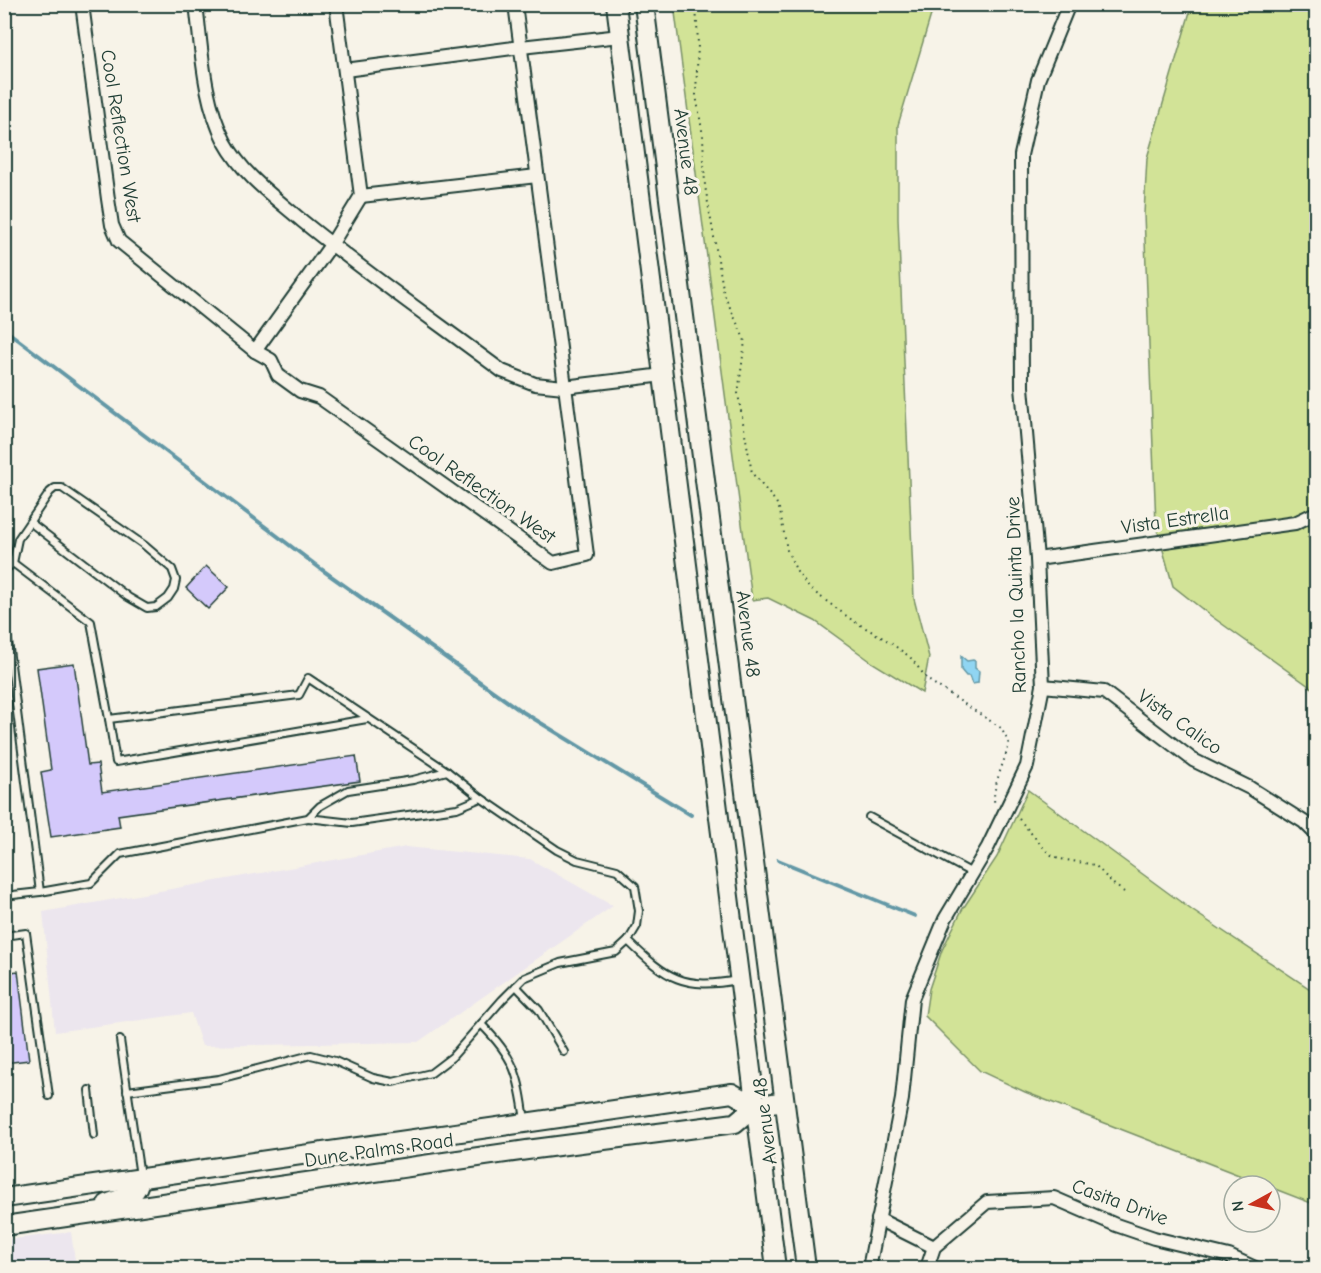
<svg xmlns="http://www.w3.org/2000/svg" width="1321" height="1273" viewBox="0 0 1321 1273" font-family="'Comic Neue',sans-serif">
	<rect width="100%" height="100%" fill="#f7f3e8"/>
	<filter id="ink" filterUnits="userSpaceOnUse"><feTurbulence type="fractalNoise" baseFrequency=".0167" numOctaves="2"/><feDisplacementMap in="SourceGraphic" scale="12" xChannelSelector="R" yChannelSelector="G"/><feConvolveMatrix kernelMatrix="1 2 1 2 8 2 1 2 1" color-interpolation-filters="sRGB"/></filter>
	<g filter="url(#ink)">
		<g fill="#ece6ee">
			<polygon points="406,847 530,859 613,906 418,1042 202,1046 191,1013 55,1032 43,912"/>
			<polygon points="71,1232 76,1268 5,1268 5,1240"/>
		</g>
		<g fill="#d2e397" stroke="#789066" stroke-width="1.5">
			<polygon points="674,5 934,5 898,125 898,219 914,599 929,657 922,693 873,663 815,621 768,598 752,600"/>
			<polygon points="1192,5 1316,5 1316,534 1308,537 1316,542 1316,691 1211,616 1173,586 1156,525 1144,214 1147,158"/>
			<polygon points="1028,790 1193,911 1316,993 1316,1205 1025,1092 980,1071 925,1016 929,989 942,950 962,910 997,857"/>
		</g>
		<polygon fill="#90d5f2" stroke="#6398a6" stroke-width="1.5" points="961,656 967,661 973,660 975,661 975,668 979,671 978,683 972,684 969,676 966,676 961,670"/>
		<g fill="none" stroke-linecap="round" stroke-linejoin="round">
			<g stroke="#6398a6" stroke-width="4">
				<polyline points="4,329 321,569 518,709 691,815"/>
				<polyline points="778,860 915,916"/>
			</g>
		</g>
		<g fill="#d4c9fb" stroke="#1f3d34" stroke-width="1.5">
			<polygon points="206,566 229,587 208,609 186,588"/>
			<polygon points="74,663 88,765 98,764 102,792 356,756 360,781 118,815 120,827 51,837 41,772 51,770 37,668"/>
			<polygon points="18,971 29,1060 4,1063 4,973"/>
		</g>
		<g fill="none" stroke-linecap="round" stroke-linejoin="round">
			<g stroke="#1f3d34" stroke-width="10">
				<g id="service">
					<polyline points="13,563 18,539 50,492 55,488 62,488 144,545 172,569 176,580 174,589 168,598 156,607 147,608 128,597 31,523"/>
					<polyline points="4,571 13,563 91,622 109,719 299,695 308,678 447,771 481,798 557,850 577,860 617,870 635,886 639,911 637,926 628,941 616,952 560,963 524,978 502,1000 452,1057 431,1073 393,1082 373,1078 335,1061 311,1055 219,1079 127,1091"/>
					<polyline points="4,610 40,892 4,896"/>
					<polyline points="109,719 116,762 367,719"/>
					<polyline points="869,817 972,873"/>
					<polyline points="308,818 352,823 457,808 481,798"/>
					<polyline points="40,892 91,883 120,854 308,818 320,806 348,790 413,780 447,771"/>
					<polyline points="4,936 26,933 49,1096"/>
					<path d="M628,941C667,979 684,990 738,980"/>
					<polyline points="516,986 539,1010 564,1052"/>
					<path d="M481,1024C515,1058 519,1075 525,1121"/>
					<polyline points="120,1040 140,1176"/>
					<polyline points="89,1090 94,1135"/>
				</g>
			</g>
			<g stroke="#1f3d34" stroke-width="16">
				<g id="minor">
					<polyline points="82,4 108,199 112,225 119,241 255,351 271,360 278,375 300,391 319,397 553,563 587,555 515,4"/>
					<path d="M196,4C202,51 203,100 225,142C243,175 273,196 301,220C366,273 435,321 502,371L535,384L564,387L663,375"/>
					<polyline points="345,70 521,47 620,36"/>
					<polyline points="361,196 537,176"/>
					<polyline points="255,351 331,245 361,196 336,4"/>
					<polyline points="1037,559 1295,523 1316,513"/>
					<polyline points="1043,686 1104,692 1193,760 1250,788 1304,822 1316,834"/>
					<polyline points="878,1219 934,1247"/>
					<polyline points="869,1268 902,1099 912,999 945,919 988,847 1027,766 1043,686 1037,559 1022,387 1021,155 1038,80 1069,4"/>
					<polyline points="927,1268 934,1247 987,1202 1054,1198 1116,1225 1154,1238 1229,1256 1255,1268"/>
				</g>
			</g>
			<g stroke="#1f3d34" stroke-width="22">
				<g id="secondary">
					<polyline points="616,4 776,1268"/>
					<polyline points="644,4 806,1268"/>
					<polyline points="4,1198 732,1093 755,1106"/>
					<path d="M107,1204C123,1197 138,1197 140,1178"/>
					<polyline points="4,1226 527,1150 735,1123 755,1106 784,1101"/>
				</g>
			</g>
			<g stroke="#1f3d34" stroke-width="2" stroke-dasharray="1.5 4.5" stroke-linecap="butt">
				<path d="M696,4L698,44L696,95L703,136L705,186L724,294L745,341L738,394L752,473L776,502L780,511L787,550L797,572L810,589L852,620L888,641L910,657L928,680L1001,728L1009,743C1006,760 990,789 995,805"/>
				<polyline points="1019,819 1049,854 1061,859 1095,865 1112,883 1124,892"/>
			</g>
			<use href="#service" stroke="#f7f3e8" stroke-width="6"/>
			<use href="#minor" stroke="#f7f3e8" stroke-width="12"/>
			<use href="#secondary" stroke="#f7f3e8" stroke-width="18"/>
		</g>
	</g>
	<g text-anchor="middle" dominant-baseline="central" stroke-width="6" stroke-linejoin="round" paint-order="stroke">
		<g font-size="20" fill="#1f3d34" stroke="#f7f3e8">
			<text transform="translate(121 136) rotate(81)">Cool Reflection West</text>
			<text transform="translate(686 152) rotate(83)">Avenue 48</text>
			<text transform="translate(482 489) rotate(35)">Cool Reflection West</text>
			<text transform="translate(1175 520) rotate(-8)">Vista Estrella</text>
			<text transform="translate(1016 595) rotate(-92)">Rancho la Quinta Drive</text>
			<text transform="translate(748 634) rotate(83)">Avenue 48</text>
			<text transform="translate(1180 722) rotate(35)">Vista Calico</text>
			<text transform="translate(765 1121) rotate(-97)">Avenue 48</text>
			<text transform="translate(379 1150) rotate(-8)">Dune Palms Road</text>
			<text transform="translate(1120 1202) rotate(20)">Casita Drive</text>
		</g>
	</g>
	<rect width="1321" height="1273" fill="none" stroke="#f7f3e8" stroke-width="24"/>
	<rect x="12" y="12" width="1297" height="1249" fill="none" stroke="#1f3d34" stroke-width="2" filter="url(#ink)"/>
	<g transform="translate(1252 1204) rotate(262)"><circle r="28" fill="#f7f3e8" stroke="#a1aaa0" stroke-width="1.5"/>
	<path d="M0-4.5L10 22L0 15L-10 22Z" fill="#c8321e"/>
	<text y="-9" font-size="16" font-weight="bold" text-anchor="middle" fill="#1f3d34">N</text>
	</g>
</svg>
